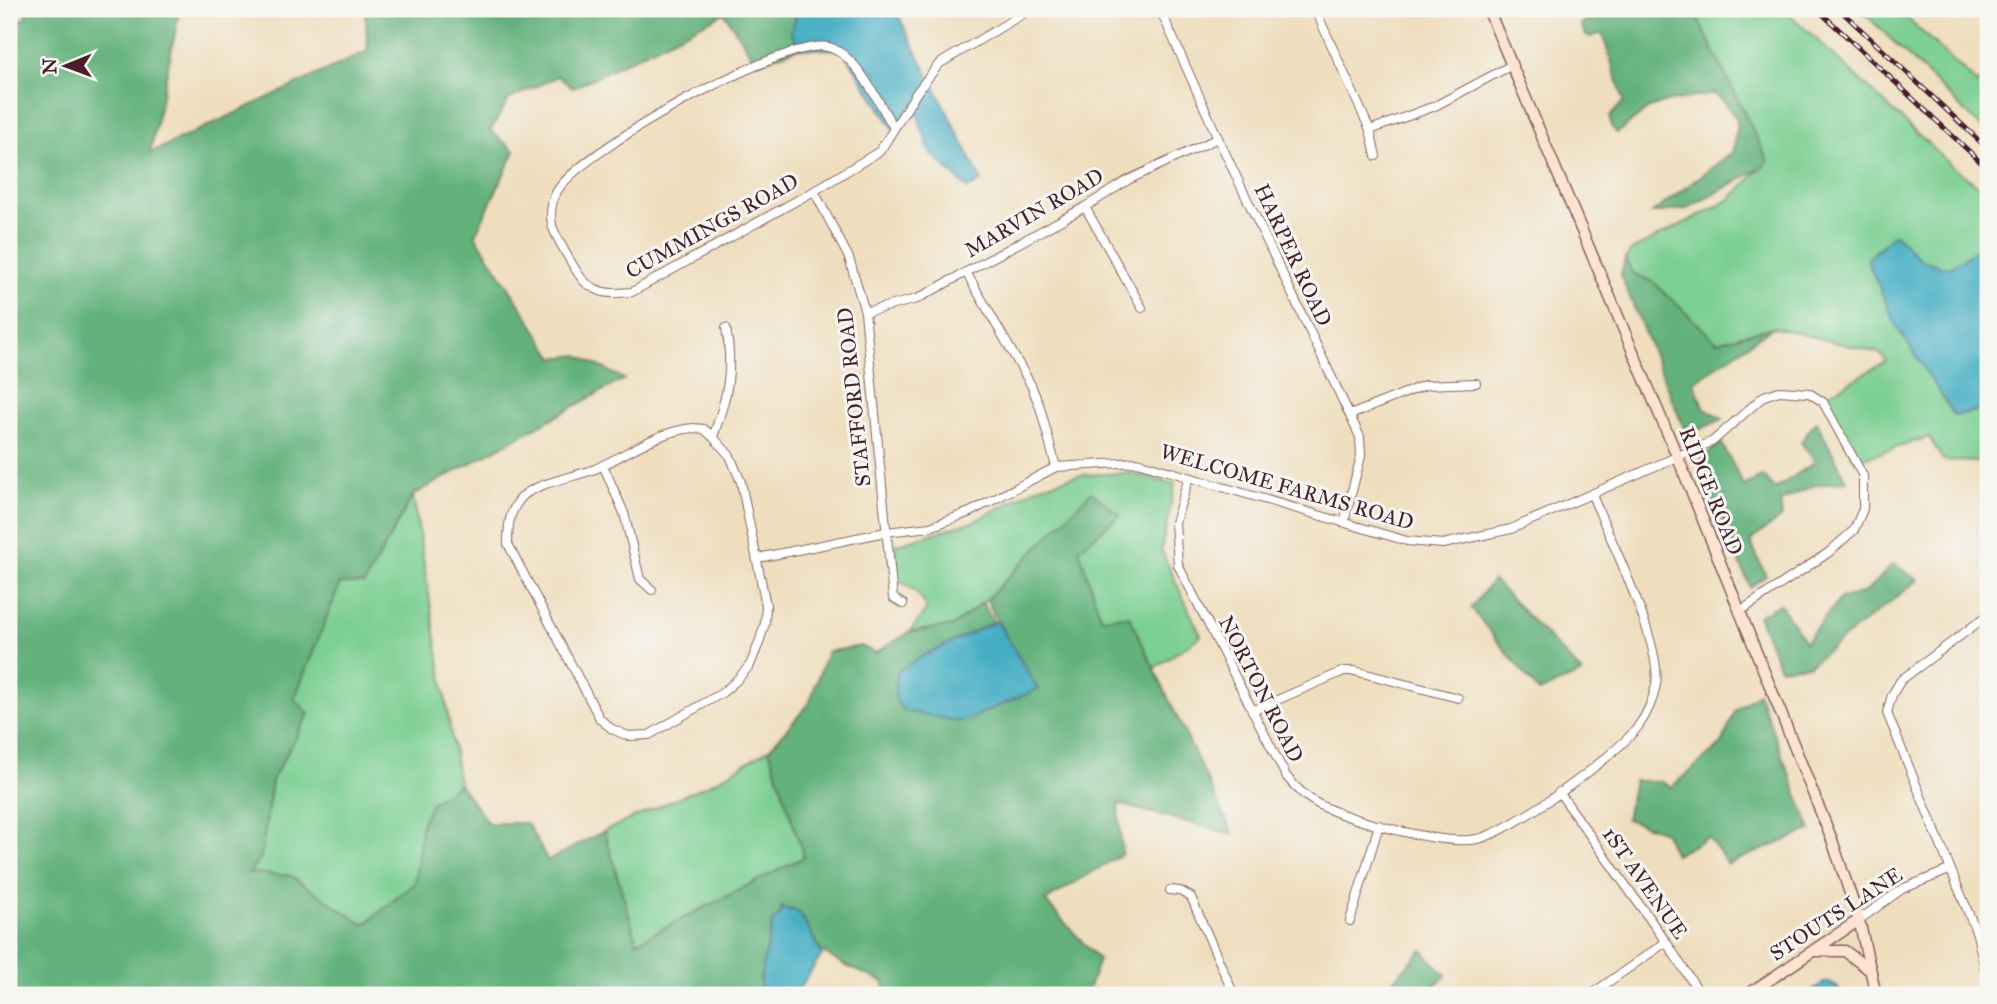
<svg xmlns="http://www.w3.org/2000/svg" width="1997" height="1004" viewBox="0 0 1997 1004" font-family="'IM FELL Great Primer',serif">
	<rect width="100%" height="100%" fill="#f6f6f2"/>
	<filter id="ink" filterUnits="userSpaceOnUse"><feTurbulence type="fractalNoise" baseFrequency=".0143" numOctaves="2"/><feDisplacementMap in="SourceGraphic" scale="14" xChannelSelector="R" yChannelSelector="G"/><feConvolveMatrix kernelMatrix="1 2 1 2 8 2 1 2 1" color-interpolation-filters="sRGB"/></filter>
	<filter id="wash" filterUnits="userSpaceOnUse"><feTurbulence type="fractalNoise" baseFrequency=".00686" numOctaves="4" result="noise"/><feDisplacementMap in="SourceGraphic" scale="28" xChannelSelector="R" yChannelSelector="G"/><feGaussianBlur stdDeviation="1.57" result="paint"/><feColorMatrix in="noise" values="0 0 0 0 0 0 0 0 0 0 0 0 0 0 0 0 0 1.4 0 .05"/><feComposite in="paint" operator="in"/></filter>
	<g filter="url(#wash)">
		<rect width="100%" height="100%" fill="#efdebd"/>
		<g fill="#7bcf92" stroke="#62775e" stroke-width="2">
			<polygon points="1693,9 1784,9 1953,167 1988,193 1988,248 1984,245 1949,269 1921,260 1895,234 1973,412 1988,407 1988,463 1943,460 1929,437 1855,461 1823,397 1887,361 1879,353 1773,327 1717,342 1653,282 1632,273 1625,259 1632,250 1729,200 1768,161"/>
			<polygon points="1860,9 1897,9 1977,83 1988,75 1988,134"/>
			<path d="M1129,473L1175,484L1161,550L1201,636L1153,669L1129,616L1101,618L1078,549L987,599L953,626L910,632L927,609C921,594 912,588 898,580L895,545L975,521L1040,486L1080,475Z"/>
			<polygon points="413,495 459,784 431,803 422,823 415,883 364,925 291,876 249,873 261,857 272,780 309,714 294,700 340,584 364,583"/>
			<polygon points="769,749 804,857 637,942 604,831 716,781"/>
		</g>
		<g fill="#64b27c" stroke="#576854" stroke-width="2">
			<polygon points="23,9 180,9 150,153 368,51 365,9 799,9 791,32 799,48 757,63 724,13 573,88 558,76 509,99 490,131 515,151 475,235 554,358 578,355 624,379 413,495 364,584 340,584 294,699 309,713 272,780 261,857 249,873 291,876 364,925 415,883 422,823 431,803 459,784 488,823 527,823 548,861 604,831 637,942 804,857 769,749 809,704 827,652 861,646 875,653 910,632 953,626 982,603 994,622 923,656 897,672 1038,689 997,621 987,599 1091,492 1120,515 1079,549 1101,618 1129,616 1233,834 1118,804 1122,854 1045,901 1099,960 1086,995 884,995 884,982 846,966 821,951 801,915 794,910 781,909 780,915 773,921 760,980 762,994 760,995 9,995 9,25 27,18"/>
			<polygon points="1605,9 1693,9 1768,161 1763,167 1686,209 1652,213 1734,151 1737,120 1724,102 1715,94 1669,101 1649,108 1617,133 1611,126 1610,117 1624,101 1602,33 1590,37 1585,35 1581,24"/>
			<polygon points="1625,259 1632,273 1653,282 1717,342 1773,327 1694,382 1704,408 1723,419 1687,435 1621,276"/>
			<polygon points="1816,421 1847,481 1815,485 1780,502 1782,517 1750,541 1766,576 1750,587 1698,462 1721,442 1744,486 1763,476 1775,489 1815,462 1801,442"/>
			<polygon points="1893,564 1918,580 1809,665 1780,668 1758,616 1780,604 1805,642 1841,598 1866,592"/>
			<polygon points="1493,580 1582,673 1539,692 1471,608"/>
			<polygon points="1758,693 1811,830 1728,864 1708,837 1675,855 1665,832 1626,819 1634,781 1659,781 1671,787 1722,744 1735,711"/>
			<polygon points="1422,950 1446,976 1423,995 1374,995 1393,981"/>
		</g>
		<g fill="#45aec4" stroke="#486678" stroke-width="2">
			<polygon points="799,9 895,9 982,181 968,189 930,152 913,102 894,130 843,50 799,48 791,32"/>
			<polygon points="1895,234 1921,260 1949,268 1984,245 1988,248 1988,407 1955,416 1897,327 1867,260 1889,238"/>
			<path d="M997,621L1038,689L962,722L905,711C891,701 895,688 897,672L923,656Z"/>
			<polygon points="782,907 787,911 794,910 801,915 822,955 800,987 790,992 762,994 760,980 773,921 780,915"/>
			<polygon points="1830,982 1838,987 1841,995 1805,995 1824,983"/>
		</g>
	</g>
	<g filter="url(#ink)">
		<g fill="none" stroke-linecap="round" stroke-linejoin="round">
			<g stroke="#84625e" stroke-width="10">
				<g id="street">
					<polyline points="1160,9 1218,138 1360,437 1361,456 1344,522"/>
					<polyline points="1315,9 1370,130 1376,156"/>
					<path d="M894,128C879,104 857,54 828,47C785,37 575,153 556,193C551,203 550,214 552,225C554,234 576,272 583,280C586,284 592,287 596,289C607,295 620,293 632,292L814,191L880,151L917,92L939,64L1031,9"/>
					<polyline points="1370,130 1435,106 1512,65"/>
					<polyline points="814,191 849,258 865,312 893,598 903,604"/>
					<polyline points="1085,207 1142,308"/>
					<polyline points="966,272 1031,385 1040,407 1056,467"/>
					<polyline points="865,312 917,299 1085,207 1128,180 1218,138"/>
					<polyline points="1350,415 1425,385 1476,383"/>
					<path d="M693,428L704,429L713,437L730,456L741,482L766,605L765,623L759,643L750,665L736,681L722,693L649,735L628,736L612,729L600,719L508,544C508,525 509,509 524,495C540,482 575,477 595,469C626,455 658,431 693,428Z"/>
					<path d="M713,437C727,397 734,370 726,328"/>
					<polyline points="603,465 624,513 640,579 652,590"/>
					<path d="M1189,477L1175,523L1178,565L1286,776C1295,787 1305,797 1318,804C1348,820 1444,846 1477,839C1512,832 1614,757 1637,728C1646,716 1653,701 1656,685C1663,646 1609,536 1592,495"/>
					<polyline points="758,558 886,532 930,527 970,512 1056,467 1137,462 1407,541 1443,544 1511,529 1713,441 1764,396 1779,391 1809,393 1823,402 1863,476 1863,509 1854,530 1828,553 1739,612"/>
					<polyline points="1988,615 1901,680 1892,695 1887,713 1977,934 1988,983"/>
					<polyline points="1252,711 1344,671 1355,671 1458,698"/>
					<polyline points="1559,792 1666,942 1701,995"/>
					<polyline points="1170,890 1180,891 1191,897 1234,995"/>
					<polyline points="1859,920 1902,889 1949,870"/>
					<polyline points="1350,921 1379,825"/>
					<polyline points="1590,995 1666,942"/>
				</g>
			</g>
			<g stroke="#84625e" stroke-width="13">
				<g id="secondary">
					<polyline points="1488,9 1678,458 1832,840 1859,920 1876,995"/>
					<polyline points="1816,951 1845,951 1871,971"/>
					<polyline points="1747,995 1859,920"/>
				</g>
			</g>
			<use href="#street" stroke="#fff" stroke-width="8"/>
			<use href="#secondary" stroke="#fee3d1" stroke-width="10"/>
			<g stroke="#4a1f2b" stroke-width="5">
				<g id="rail">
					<polyline points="1817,9 1988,169"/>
					<polyline points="1839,9 1988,149"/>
				</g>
			</g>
			<use href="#rail" stroke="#f6f6f2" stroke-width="2.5" stroke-dasharray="8" stroke-linecap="butt"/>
		</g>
	</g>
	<g text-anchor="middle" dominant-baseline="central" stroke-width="6" stroke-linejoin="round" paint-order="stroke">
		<g font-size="21" fill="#4a1f2b" stroke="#f6f6f2">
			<text transform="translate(1034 213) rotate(-30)">MARVIN ROAD</text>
			<text transform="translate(712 226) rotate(-29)">CUMMINGS ROAD</text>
			<text transform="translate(1293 255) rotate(65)">HARPER ROAD</text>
			<text transform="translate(854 397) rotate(-96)">STAFFORD ROAD</text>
			<text transform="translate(1287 487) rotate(16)">WELCOME FARMS ROAD</text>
			<text transform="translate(1711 491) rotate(68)">RIDGE ROAD</text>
			<text transform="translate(1261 689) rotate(63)">NORTON ROAD</text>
			<text transform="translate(1645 883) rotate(55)">1ST AVENUE</text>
			<text transform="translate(1836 914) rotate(-33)">STOUTS LANE</text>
		</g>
	</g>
	<rect width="1997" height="1004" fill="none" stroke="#f6f6f2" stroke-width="35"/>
	<g transform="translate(66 66) rotate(269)" stroke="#f6f6f2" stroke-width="5" paint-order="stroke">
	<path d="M0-5L12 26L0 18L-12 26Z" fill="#4a1f2b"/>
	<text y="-10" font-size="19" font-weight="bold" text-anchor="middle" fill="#4a1f2b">N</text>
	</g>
</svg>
